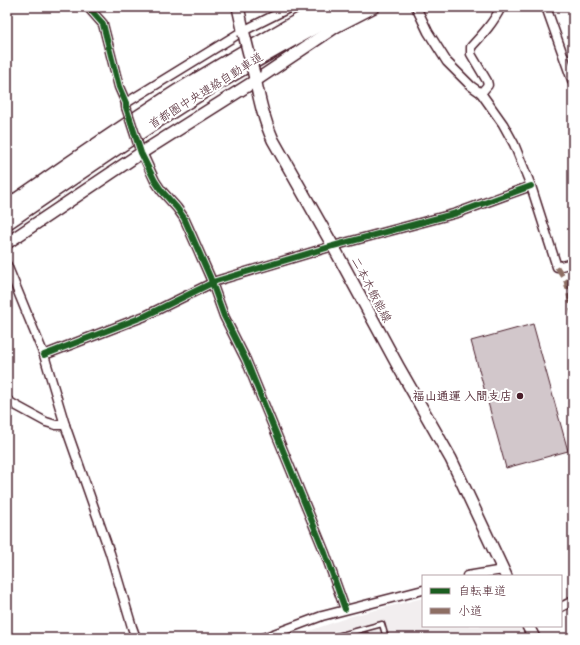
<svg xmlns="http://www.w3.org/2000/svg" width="580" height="645" viewBox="0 0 580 645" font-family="'Balsamiq Sans','Klee One',sans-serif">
	<rect width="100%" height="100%" fill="#fff"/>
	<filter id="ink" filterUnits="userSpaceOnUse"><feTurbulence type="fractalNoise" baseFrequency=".025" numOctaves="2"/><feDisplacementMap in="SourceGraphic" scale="8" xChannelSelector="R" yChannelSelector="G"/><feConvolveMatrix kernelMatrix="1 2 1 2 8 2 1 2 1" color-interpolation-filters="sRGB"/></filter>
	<g filter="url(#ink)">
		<polygon fill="#f2eeef" points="423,598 423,626 520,626 526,638 289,638 352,616"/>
		<g fill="#d2c7cb" stroke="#4a1f2b">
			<polygon points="533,324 568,451 506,468 471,341"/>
			<polygon points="368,632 369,638 350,638 350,636"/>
		</g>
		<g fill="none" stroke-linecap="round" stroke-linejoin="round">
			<g stroke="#4a1f2b" stroke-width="7">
				<polyline id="lane" points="330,638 382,624 386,638"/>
			</g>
			<g stroke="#4a1f2b" stroke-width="11">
				<g id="street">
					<polyline points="88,7 103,24 119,87 126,103 126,107"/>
					<polyline points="416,7 428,32 447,62 471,86 481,93 503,124 514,144 531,186 557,267 573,263"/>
					<polyline points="546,7 573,83"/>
					<path d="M481,93L488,85L487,81L471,54V47C483,34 494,22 501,7"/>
					<polyline points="126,103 243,31 291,7"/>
					<polyline points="140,148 155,181 161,190 177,208 184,218 189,229 210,277 224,316 246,360 325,553 345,609"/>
					<polyline points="7,265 44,355 65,425 110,553 132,627 136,638"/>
					<polyline points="44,355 145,316 216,281 333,246 457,213 531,186"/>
					<polyline points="7,400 13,404 46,422 56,425 65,425"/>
					<polyline points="467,576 503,570"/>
					<polyline points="561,607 573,601"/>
					<polyline points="263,638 322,616 423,590"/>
				</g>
			</g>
			<g stroke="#4a1f2b" stroke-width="14">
				<g id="secondary">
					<polyline points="238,7 244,34"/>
					<path d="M254,74C259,97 263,118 273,140L333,246L398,366L451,459L506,576"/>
					<polyline points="7,243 141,153 255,81 337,26 374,7"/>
					<polyline points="528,626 534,638"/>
				</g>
			</g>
			<g stroke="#4a1f2b" stroke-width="17">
				<g id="highway">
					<path d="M7,207C64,168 121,128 179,91C227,62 275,34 324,7"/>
					<path d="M7,222C66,182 124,141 184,103C238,69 294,38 350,7"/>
				</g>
			</g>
			<use href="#lane" stroke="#fff" stroke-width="4"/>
			<use href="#street" stroke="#fff" stroke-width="8"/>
			<use href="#secondary" stroke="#fff" stroke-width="11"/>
			<use href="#highway" stroke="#fff" stroke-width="14"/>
			<g stroke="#4a1f2b" stroke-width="11" stroke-linecap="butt">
				<polyline id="street-bridge" points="126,107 139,147"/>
			</g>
			<g stroke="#4a1f2b" stroke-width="14" stroke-linecap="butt">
				<polyline id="secondary-bridge" points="244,34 254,74"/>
			</g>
			<use href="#street-bridge" stroke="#fff" stroke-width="8"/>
			<use href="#secondary-bridge" stroke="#fff" stroke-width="11"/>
			<polyline stroke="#8d6e63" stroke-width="5" stroke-dasharray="10 5" stroke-linecap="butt" points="557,267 566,281 573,314"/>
			<g stroke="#fff" stroke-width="8">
				<g id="cycleway">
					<polyline points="88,7 103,24 119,87 126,103 126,107 141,153 155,181 161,190 177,208 184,218 210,277 224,316 246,360 325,553 345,609"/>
					<polyline points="44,355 145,316 216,281 333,246 457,213 531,186"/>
				</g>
			</g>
			<use href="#cycleway" stroke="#1b5e20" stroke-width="6"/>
		</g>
	</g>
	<circle fill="#4a1f2b" stroke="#fff" stroke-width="1.5" cx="520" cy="396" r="4"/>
	<g text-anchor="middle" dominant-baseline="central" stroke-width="4" stroke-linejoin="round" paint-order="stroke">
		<g font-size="12" fill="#4a1f2b" stroke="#fff">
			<text transform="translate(206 91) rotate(-32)">首都圏中央連絡自動車道</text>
			<text transform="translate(371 290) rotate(62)">二本木飯能線</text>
		</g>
		<g font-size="12" font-weight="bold" fill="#4a1f2b" stroke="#fff" text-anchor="end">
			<text x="512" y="396">福山通運 入間支店</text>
		</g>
	</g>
	<rect width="580" height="645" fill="none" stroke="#fff" stroke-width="24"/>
	<rect x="12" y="12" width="556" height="621" fill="none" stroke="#4a1f2b" stroke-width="1.5" filter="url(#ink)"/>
	<rect x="422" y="575" width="140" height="52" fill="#ffffff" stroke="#b7a5aa"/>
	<rect x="430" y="588" width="20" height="6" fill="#1b5e20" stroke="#b7a5aa"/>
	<text x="458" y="595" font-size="12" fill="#4a1f2b">自転車道</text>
	<rect x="430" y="608" width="20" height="6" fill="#8d6e63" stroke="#b7a5aa"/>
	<text x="458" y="615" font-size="12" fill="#4a1f2b">小道</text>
</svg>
